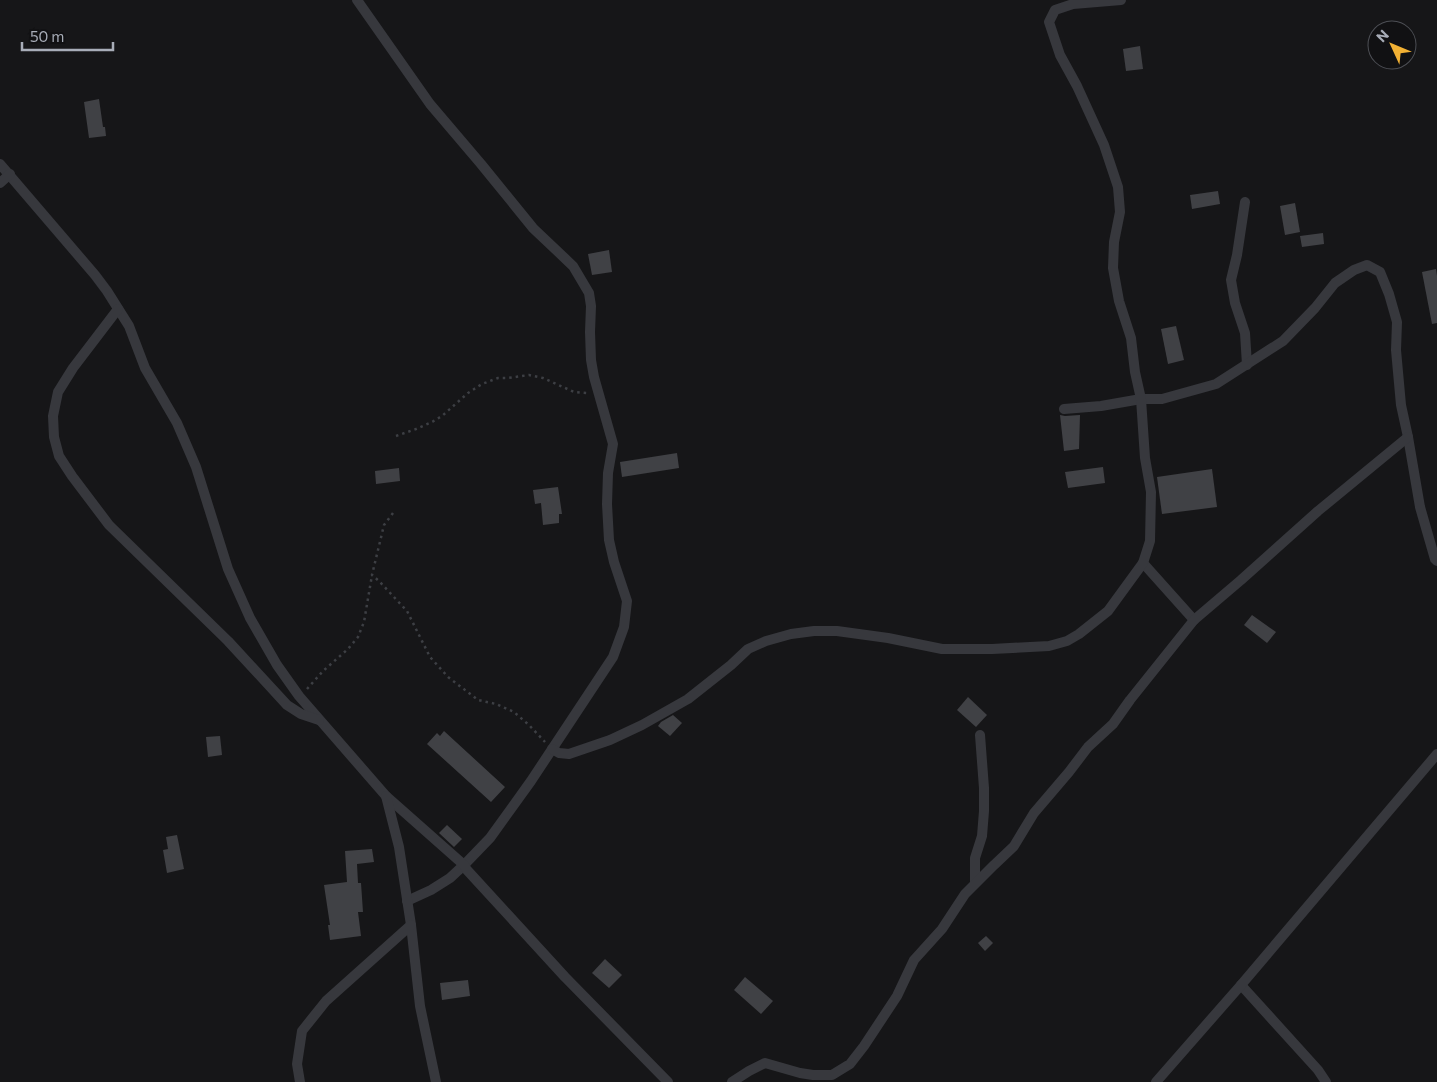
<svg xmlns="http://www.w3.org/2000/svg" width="1437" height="1082" viewBox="0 0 1437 1082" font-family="Commissioner,sans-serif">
	<rect width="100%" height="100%" fill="#161618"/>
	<g fill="#404145">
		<polygon points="1140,46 1143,69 1126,71 1123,49"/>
		<polygon points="99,99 103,127 105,127 106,136 89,138 84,102"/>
		<polygon points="1218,191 1220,204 1192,209 1190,195"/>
		<polygon points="1295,203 1300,232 1285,235 1280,206"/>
		<polygon points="1323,233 1324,244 1302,247 1300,236"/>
		<polygon points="609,250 612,272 592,275 588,254"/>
		<polygon points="1436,269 1437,276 1437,323 1432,324 1422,272"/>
		<polygon points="1176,326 1184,360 1168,364 1161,329"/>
		<polygon points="1060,415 1065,416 1080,415 1079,449 1064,451"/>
		<polygon points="677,453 679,468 622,477 620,462"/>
		<polygon points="1103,467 1105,483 1068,488 1065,472"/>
		<polygon points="399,468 400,481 376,484 375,471"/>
		<polygon points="1212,469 1217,507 1162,514 1157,477"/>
		<polygon points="558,487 562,514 559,514 559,523 543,525 541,503 535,504 533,490"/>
		<polygon points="1252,615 1276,632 1267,643 1244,625"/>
		<polygon points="968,697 987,715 976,727 957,710"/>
		<polygon points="673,715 682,723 670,736 658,726 661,722"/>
		<polygon points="444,731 505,787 491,802 427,744 437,733 440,736"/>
		<polygon points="220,736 222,755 208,757 206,737"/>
		<polygon points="447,825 462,839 454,847 439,833"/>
		<polygon points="177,835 184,869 167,873 163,850 168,849 166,837"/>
		<polygon points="372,849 374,862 357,864 358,883 361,883 363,912 358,912 361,936 330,940 328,925 330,925 324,885 347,882 345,851"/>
		<polygon points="986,936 993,943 985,951 978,943"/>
		<polygon points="605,959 622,975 609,988 592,973"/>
		<polygon points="745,977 773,1001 761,1014 734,990"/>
		<polygon points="468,980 470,996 442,1000 440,983"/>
	</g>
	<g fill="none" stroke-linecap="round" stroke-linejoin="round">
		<g stroke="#3d3f44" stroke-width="2.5" stroke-dasharray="2.5 4" stroke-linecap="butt">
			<polyline points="396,436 416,429 432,422 442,416 468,393 482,384 498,378 508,378 529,375 543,378 574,392 587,393"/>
			<polyline points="393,513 384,525 372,575 379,581 407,611 430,657 448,677 478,700 496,704 514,712 529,725 545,742"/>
			<polyline points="307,689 323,671 348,649 358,637 364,622 372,575"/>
		</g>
		<g stroke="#37383d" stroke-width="10">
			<polyline points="357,0 430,104 481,164 533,228 573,266 589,293 591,306 590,332 591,360 594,377 613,444 608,473 607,504 609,540 614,562 627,601 624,627 613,657 531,781 490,838 464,865 450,878 431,890 407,901"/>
			<polyline points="0,164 95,275 107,291 129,326 145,368 177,423 196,467 228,569 250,618 277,665 299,696 386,796 464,865 467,870 565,977 668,1082"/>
			<polyline points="0,183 10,174"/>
			<polyline points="1245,202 1237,255 1231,280 1235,303 1245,333 1247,365"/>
			<polyline points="118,309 73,368 58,392 53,416 54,437 59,456 72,476 109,525 228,641 287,705 301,714 319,720"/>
			<polyline points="1064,409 1101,406 1141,399 1162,399 1216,384 1283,341 1315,308 1335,283 1354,270 1367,265 1380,272 1389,294 1397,322 1396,350 1401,405 1408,437 1420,507 1435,559 1437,561"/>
			<polyline points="1143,563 1194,620"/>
			<polyline points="552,749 559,753 569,754 610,740 642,725 688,699 731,665 748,649 766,641 791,634 814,631 837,631 888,638 942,649 992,649 1049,646 1067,641 1079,634 1108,611 1143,563 1150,541 1151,492 1145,458 1141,399 1135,372 1131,338 1119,301 1113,268 1114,242 1120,212 1118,187 1104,145 1077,86 1060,55 1049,22 1055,10 1073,4 1121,0"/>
			<polyline points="386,796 399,847 411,925 420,1006 436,1082"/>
			<polyline points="975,883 975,858 982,836 984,811 984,788 980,735"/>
			<polyline points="1241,985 1318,1070 1326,1082"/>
			<polyline points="300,1082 297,1064 302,1031 326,1001 411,925"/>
			<polyline points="732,1082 749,1071 765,1063 800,1073 813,1075 832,1075 850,1064 864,1046 897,996 914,960 942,929 965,894 994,865 1014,846 1034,813 1069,772 1088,747 1113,724 1130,700 1194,620 1241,580 1318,511 1408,437"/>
			<polyline points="1156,1082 1241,985 1437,754"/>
		</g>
	</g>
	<g transform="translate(1392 45) rotate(314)"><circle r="24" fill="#111113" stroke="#4d4f55"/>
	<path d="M0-4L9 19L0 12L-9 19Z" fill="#f2b134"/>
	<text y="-8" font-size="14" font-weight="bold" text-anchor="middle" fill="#a8adb8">N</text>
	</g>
	<path d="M22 42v8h91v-8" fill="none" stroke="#a8adb8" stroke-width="2.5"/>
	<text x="30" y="42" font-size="15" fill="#a8adb8" stroke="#111113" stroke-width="4" paint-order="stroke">50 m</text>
</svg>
